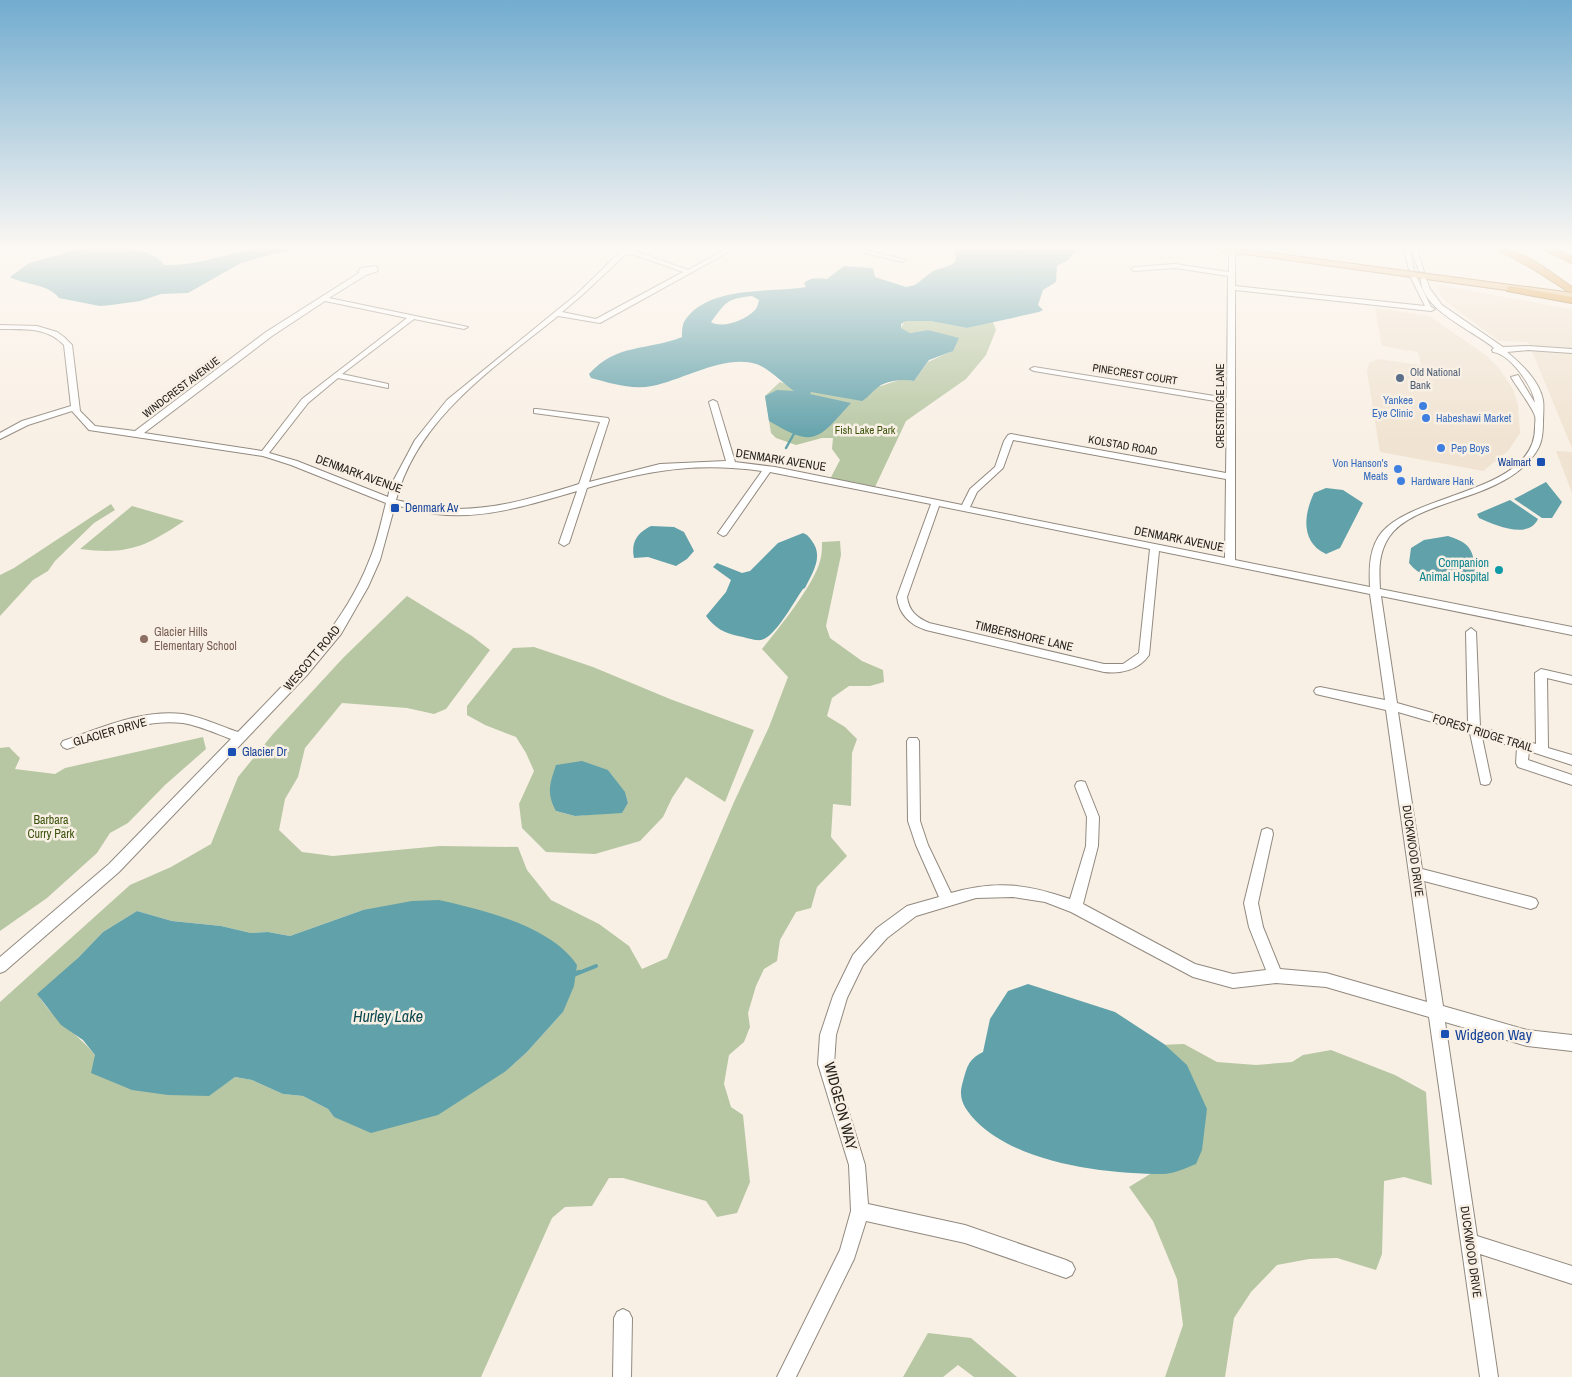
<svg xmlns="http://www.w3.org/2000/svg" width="1572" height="1377" viewBox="0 0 1572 1377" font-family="'Archivo Narrow',sans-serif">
	<rect width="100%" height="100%" fill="#f9f0e5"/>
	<g fill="#f0e3d1">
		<polygon points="1438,285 1572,309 1572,448 1528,342 1499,341 1446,302 1441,296"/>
		<polygon points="1375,308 1429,316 1487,356 1499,368 1513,389 1518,405 1520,433 1508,451 1483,471 1380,452 1367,372 1369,363 1378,359 1421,365 1418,352 1382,346"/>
		<polygon points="1556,451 1572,452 1572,493"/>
	</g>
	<g fill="#b7c7a3" fill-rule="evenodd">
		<polygon points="905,321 930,321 967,328 993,322 996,330 986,355 966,379 906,421 875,487 829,481 840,460 832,449 833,438 822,438 796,445 776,438 771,433 765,396 780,382 811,392 881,386 902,379 914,381 928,362 950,352 929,330 910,333 900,329"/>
		<polygon points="111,504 115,510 94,523 55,561 48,571 33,580 0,616 0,575 14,568"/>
		<path d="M132,506L184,521C145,547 128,555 80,549Z"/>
		<path d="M840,541L841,555L826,626L830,638L862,661L883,670L884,682L870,686H849L832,698L827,716L845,727L857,739L852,753L851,806L833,804L831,837L847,856L817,887L811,908L796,912L780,940L777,961L764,969L756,986L748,1013L750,1027L744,1042L729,1055L724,1084L731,1107L743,1115L750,1182L737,1213L717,1217L706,1201L623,1178H609L592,1206L565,1207L552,1218L481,1377H0V1002L130,885L171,867L211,844L238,777L273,734L343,658L407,596L472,636L490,650L446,709L434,714L407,708L342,703L305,748L298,777L285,799L279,830L302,852L333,856L440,846L518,847L527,870L551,900L599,924L629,946L642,969L667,958L734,802L769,727L788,677L762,649C778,629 814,585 820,561C822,555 822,548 822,542ZM363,910L563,1012L527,1052L506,1071L334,1117L328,1109L303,1096L283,1094L252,1080L235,1077L208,1096L95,1055C79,1035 54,1020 40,998L103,932L137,911L172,921L221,926L251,933L268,932L290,936Z"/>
		<path d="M534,647L593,667L670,699L754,730L725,802L686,777L672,798L663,817L640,841L595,854L546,852L522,828L519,804L534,771L526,753L516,737L485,725L467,715V706L513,648ZM608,770L625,793L628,803L622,812L575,816L556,811Z"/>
		<polygon points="203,737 206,749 165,785 128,823 110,833 97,853 47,898 0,931 0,748 9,747 20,758 15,769 55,774 65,768"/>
		<polygon points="1184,1044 1217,1062 1256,1065 1292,1062 1303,1055 1331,1050 1395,1075 1426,1092 1432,1185 1404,1177 1384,1181 1382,1254 1376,1270 1337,1258 1309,1259 1277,1265 1251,1292 1234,1318 1225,1377 1165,1377 1183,1325 1177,1279 1153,1221 1129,1187 1181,1155 1156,1045"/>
		<polygon points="928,1333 971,1338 1017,1377 974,1377 958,1365 943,1377 903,1377"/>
	</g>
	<g fill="#61a1aa" fill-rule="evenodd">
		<path d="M79,249C102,249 150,243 164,265C195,266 221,255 251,250C266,247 283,249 298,249L273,254L241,263L188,293L161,294L140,301L111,305L100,306L59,298C49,284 25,285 10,277L29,263Z"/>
		<path d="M955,249H1077L1068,260L1057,266L1056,282L1043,290L1038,305L1043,310L1039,312L967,328L930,321H906L901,324V328L910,333L928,330L959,338L953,351L929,360L914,381C904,379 891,380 881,385C874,389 869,397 862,401L811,392L810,394L851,403C818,439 816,449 769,421L765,396L777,390L794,391C784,384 767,367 756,364C725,354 683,380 652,386C631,390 610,383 591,378L589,374C617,343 647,351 682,337C682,333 682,326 684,322C706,285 770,293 806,287L804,283C811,277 818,278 827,279L844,266L873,268L875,277L906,287L915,285L933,271L951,265L956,261ZM752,296L759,300C758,304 757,309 754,311C745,320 723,329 711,322C726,302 726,299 752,296Z"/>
		<polygon points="1546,482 1562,502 1552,518 1542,518 1514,499"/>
		<path d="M1326,488L1343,490L1363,503L1340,548L1326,554C1300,542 1304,514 1314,493Z"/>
		<path d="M1510,500L1538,519C1528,540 1495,525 1479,518L1477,514Z"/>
		<path d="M651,526L674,527L684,532L694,551L687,559L676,566L648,557L634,558C631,542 637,533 651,526Z"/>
		<path d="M803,533C808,535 809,537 812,541C824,557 812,573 805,588L803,589C795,600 775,638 761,640C755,641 745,637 738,636C724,633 715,628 706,616L726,592L731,580L713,567L717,563L742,573L750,571L778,543Z"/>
		<path d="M1448,536C1473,544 1473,551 1476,576C1453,579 1425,584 1409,563L1411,548L1424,540Z"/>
		<path d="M582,761L608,770L625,792L628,803L622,813L575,816L556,811C546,793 550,783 556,765Z"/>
		<path d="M439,900C483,910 551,926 577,965L574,986L563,1012L527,1052L506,1071L438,1115L371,1133L334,1117L328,1109L303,1096L283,1094L252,1080L235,1077L209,1096L168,1095L132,1090L91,1073L95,1055L83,1040L61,1025L37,994L78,958L103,932L137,911L172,921L221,926L251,933L268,932L290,936L363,910L412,901Z"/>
		<path d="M1028,984L1115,1012L1164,1044L1187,1065L1207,1109L1202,1150L1196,1164C1186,1168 1173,1174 1163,1174C1105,1174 1019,1164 976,1121C966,1110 958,1100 962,1085C967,1068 967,1060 983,1052L990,1019L1008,991Z"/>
	</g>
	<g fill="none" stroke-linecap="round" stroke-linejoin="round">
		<polyline stroke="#61a1aa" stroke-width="2.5" points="786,448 796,430"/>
		<polyline stroke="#61a1aa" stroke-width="4" points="576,974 596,966"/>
		<polyline stroke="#61a1aa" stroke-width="4.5" points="573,975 579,972"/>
		<g stroke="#91897f" stroke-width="2">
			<g id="minor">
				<path d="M623,249L638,252L688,270L726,249H734L600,323L558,316C495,367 418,417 396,500C410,503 424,507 438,508C487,513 533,498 579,484L600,422L534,413V409H537L608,418L609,420L589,482L660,464L726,461L709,402L713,400L717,402L735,462L775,467L962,505L970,489L995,467L1004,441L1008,435L1011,434L1226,473L1227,403L1034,371L1030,369L1034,367L1227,398L1228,276L1175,268L1134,271L1131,269L1134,267L1175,264L1229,272V249H1235V286L1425,306L1410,276L1413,274L1416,276L1431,307L1435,309L1431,311L1235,290V560L1370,587C1369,568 1369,548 1382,532C1417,492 1536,492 1535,427C1535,424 1536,419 1535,416C1533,408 1516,386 1511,377L1518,375L1535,403C1533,386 1510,354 1493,352L1492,350L1494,348C1473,330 1418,309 1421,276H1425L1430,289L1442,305L1503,347L1528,346L1572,349V353L1528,350L1507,352C1521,364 1539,380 1543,400C1544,407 1543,415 1543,422C1543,441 1540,450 1527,463C1492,501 1413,501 1389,537C1378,554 1379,570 1380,589L1572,627V635L1381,596L1397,703L1468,723L1466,632L1471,628L1476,632L1480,727L1536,744L1535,673L1541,669L1572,676V684L1547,678L1548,748L1572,755V765L1529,751L1528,760L1572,775V785L1518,767L1516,763L1517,748L1482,737L1491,780L1489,784L1485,785L1481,784L1470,733L1398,712L1422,869L1531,897L1536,899L1538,903L1536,907L1531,909L1424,881L1443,1006L1527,1030L1572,1035V1051L1527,1046L1445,1022L1477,1236L1572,1266V1284L1480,1254L1498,1377H1480L1429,1017L1326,987L1276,983L1233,988L1193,977L1071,912L1045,902L1013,897L976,898L916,916L887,938L863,965L847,998L836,1035L834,1064L865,1165L868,1204L965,1225L1066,1260L1072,1263L1075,1269L1072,1275L1066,1278L965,1243L866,1221L854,1259L796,1377H777L840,1250L851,1211L849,1165L818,1064L820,1035L833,996L853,955L877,928L907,906L939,897L916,845L908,821L907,741L909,738H917L919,741L920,821L928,845L951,893C995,880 1028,884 1070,899L1086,846L1087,817L1075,786L1077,782L1081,781L1085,782L1099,817L1098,846L1083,904L1195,964L1233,974L1266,970L1249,927L1244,903L1261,834L1262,830L1267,828L1272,830L1273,834L1258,903L1263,927L1280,969L1326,973L1427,1002L1386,710L1320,695L1316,694L1314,691L1316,688L1320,687L1385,700L1370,594L1159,551L1149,655C1139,670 1121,674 1104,672L926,630C910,625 899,614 897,597L931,504L770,472L726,535L723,536L718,533L762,471C696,462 650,470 587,488L569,543L564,546L559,543L577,491C532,504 484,520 436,514C422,512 408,508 395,505L380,560L368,587L341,634L307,675L119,872L5,971L0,973V957L109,864L231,739C215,733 200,726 183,723C143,718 104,737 67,749L63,747L61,744L63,741C101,728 142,709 183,714C202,717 220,726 238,732C288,680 342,630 369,561C377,543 381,522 386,503L291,465L263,456L89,430L72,411L28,425L0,439V433L22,421L71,406L64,345C47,327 24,329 0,329V325L37,326L57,332L64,337L72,345L80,411L95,426L135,431L266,332L359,273L358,272L361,268L376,266L378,271L366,275L329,298L468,327L464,329L414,319L342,374L388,384V388L338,378L308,403L269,453L297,461L388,497L390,487L415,440L447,400L577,294ZM626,254L635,255L683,272L596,319L562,312L581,296ZM325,301L407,318L302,399L262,451L144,433L272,336ZM1013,440L1226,479L1225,558L970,507L977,492L1003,468ZM939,506L1150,549L1139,653L1123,664H1104L929,623C916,617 909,611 907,597Z"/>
				<polygon points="848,249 861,249 906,260 903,262"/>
				<polygon points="1404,249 1410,249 1414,271 1409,270"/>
				<polygon points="1411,249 1417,249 1424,272 1419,271"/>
				<polygon points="623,1309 629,1312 632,1318 631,1377 613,1377 614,1318 617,1312"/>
			</g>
		</g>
		<g stroke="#9b6e2e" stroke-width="2">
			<polygon id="major" points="1218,249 1241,249 1572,293 1572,299 1222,251"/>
		</g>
		<g stroke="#9b6e2e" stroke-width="2">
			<g id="highway">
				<path d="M1497,249C1524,249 1550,272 1572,287V294L1530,267Z"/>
				<polygon points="1542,249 1554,249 1572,257 1572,263"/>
				<polygon points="1510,286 1572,297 1572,303 1507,291 1507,287"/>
			</g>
		</g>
		<use href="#minor" fill="#fff" fill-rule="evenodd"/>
		<use href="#major" fill="#e9c188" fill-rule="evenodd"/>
		<use href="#highway" fill="#db9838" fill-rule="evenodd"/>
	</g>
	<linearGradient id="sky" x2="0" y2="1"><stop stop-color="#72accf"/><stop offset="0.56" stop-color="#fcf8f3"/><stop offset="1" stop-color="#fcf8f3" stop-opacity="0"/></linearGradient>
	<rect width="1572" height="442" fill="url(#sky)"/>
	<circle fill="#5c6f8a" stroke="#f9f0e5" stroke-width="2" cx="1400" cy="378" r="5"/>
	<g fill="#3f7fe0" stroke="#f9f0e5" stroke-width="2">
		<circle cx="1423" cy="406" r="5"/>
		<circle cx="1426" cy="418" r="5"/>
		<circle cx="1441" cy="448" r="5"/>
		<circle cx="1398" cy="469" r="5"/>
		<circle cx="1401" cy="481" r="5"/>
	</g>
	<g fill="#1a4fb4" stroke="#f9f0e5" stroke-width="2">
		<rect x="1536" y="457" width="10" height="10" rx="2.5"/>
		<rect x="390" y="503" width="10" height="10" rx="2.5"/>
		<rect x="227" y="747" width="10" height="10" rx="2.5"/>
		<rect x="1440" y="1029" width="10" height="10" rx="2.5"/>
	</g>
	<circle fill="#0f9aa8" stroke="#f9f0e5" stroke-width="2" cx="1499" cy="570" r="5"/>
	<circle fill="#8d6e63" stroke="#f9f0e5" stroke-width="2" cx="144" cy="639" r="5"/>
	<g text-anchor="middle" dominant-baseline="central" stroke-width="5" stroke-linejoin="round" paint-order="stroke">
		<g font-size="11" fill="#4e5e75" stroke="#f9f0e5" text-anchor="start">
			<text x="1410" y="372">Old National<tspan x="1410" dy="13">Bank</tspan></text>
		</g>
		<g font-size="11" fill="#24211c" stroke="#f9f0e5">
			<text transform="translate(1135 374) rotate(9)">PINECREST COURT</text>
			<text transform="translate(181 387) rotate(-37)">WINDCREST AVENUE</text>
			<text transform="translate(1220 406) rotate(-90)">CRESTRIDGE LANE</text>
			<text transform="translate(1123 445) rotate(10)">KOLSTAD ROAD</text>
		</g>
		<g font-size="11" fill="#366cbe" stroke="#f9f0e5" text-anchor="start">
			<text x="1413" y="400" text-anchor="end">Yankee<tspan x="1413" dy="13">Eye Clinic</tspan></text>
			<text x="1436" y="418">Habeshawi Market</text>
			<text x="1451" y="448">Pep Boys</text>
			<text x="1388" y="463" text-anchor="end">Von Hanson's<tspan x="1388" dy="13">Meats</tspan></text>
			<text x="1411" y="481">Hardware Hank</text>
		</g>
		<g font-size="11" fill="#3a520b" stroke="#f9f0e5">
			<text x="865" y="430">Fish Lake Park</text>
		</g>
		<g font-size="11" fill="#164399" stroke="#f9f0e5" text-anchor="end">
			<text x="1531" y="462">Walmart</text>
		</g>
		<g font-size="12" fill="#24211c" stroke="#f9f0e5">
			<text transform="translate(781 460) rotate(9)">DENMARK AVENUE</text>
			<text transform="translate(359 474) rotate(20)">DENMARK AVENUE</text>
			<text transform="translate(1179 539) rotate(11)">DENMARK AVENUE</text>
			<text transform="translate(1024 636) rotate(13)">TIMBERSHORE LANE</text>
			<text transform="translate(312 658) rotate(-50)">WESCOTT ROAD</text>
			<text transform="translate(110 732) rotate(-16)">GLACIER DRIVE</text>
			<text transform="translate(1483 733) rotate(17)">FOREST RIDGE TRAIL</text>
			<text transform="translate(1413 851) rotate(82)">DUCKWOOD DRIVE</text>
			<text transform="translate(1471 1252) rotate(82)">DUCKWOOD DRIVE</text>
		</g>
		<g font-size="12" fill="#164399" stroke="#f9f0e5" text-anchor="start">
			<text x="405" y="508">Denmark Av</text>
			<text x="242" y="752">Glacier Dr</text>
		</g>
		<g font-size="12" fill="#0d838f" stroke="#f9f0e5" text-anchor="end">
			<text x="1489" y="563">Companion<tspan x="1489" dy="14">Animal Hospital</tspan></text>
		</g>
		<g font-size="12" fill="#785e54" stroke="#f9f0e5" text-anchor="start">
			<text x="154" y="632">Glacier Hills<tspan x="154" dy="14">Elementary School</tspan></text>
		</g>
		<g font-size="12" fill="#3a520b" stroke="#f9f0e5">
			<text x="51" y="820">Barbara<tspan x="51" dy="14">Curry Park</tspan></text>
		</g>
		<g font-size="15" fill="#164399" stroke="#f9f0e5" text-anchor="start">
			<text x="1455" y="1034">Widgeon Way</text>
		</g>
		<g font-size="15" fill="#24211c" stroke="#f9f0e5">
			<text transform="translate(841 1106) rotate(75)">WIDGEON WAY</text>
		</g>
		<g font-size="16" font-style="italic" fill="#0c484f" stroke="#f9f0e5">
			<text x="388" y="1016">Hurley Lake</text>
		</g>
	</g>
</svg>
